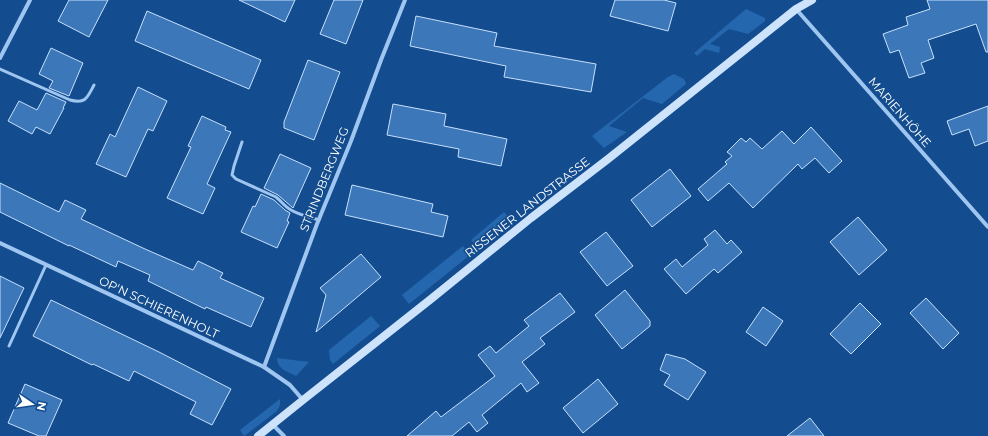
<svg xmlns="http://www.w3.org/2000/svg" width="988" height="436" viewBox="0 0 988 436" font-family="Montserrat,sans-serif">
	<rect width="100%" height="100%" fill="#144d8f"/>
	<g fill="#2567ae">
		<polygon points="746,9 765,18 765,21 748,34 729,29 710,44 720,47 719,53 705,49 697,56 694,53"/>
		<polygon points="674,74 684,79 686,84 662,104 643,98 609,126 627,132 604,148 592,136 668,77"/>
		<polygon points="504,212 512,221 479,249 471,240"/>
		<polygon points="463,246 470,255 409,304 402,295"/>
		<polygon points="371,316 380,326 333,364 330,360 329,350"/>
		<path d="M277,358L309,362L296,376C288,372 277,369 277,358Z"/>
		<polygon points="280,399 280,405 277,411 244,436 240,430"/>
	</g>
	<g fill="#3c77b9" stroke="#c6e0fc">
		<polygon points="69,0 108,0 89,37 58,21"/>
		<polygon points="239,0 295,0 285,22"/>
		<polygon points="334,0 363,0 346,44 320,34"/>
		<polygon points="615,0 664,0 676,3 668,31 610,16"/>
		<polygon points="927,0 988,0 988,52 986,52 976,24 928,40 934,58 921,63 925,73 909,78 899,50 890,53 883,34 908,25 906,17 930,9"/>
		<polygon points="147,11 261,60 249,89 135,41"/>
		<polygon points="416,16 497,33 494,46 596,64 591,92 504,77 506,66 410,46"/>
		<polygon points="51,48 83,63 69,96 49,88 53,81 39,74"/>
		<polygon points="308,60 340,72 314,140 284,128 284,122"/>
		<polygon points="138,87 167,101 153,131 148,129 126,177 96,164 110,134 115,137"/>
		<polygon points="46,93 66,102 63,108 64,108 50,134 36,127 32,134 8,121 19,101 37,110"/>
		<polygon points="393,104 446,114 444,126 507,139 501,166 458,157 459,149 387,135"/>
		<polygon points="988,106 988,141 975,146 969,129 952,135 947,121"/>
		<polygon points="202,116 226,127 225,130 231,132 207,184 215,188 203,214 167,198 191,147 188,146"/>
		<polygon points="811,127 842,161 829,173 815,158 802,169 798,164 753,208 729,183 708,201 698,189 727,164 725,162 732,156 727,152 741,138 746,142 750,138 762,149 782,131 794,144"/>
		<polygon points="280,154 311,168 293,208 278,195 264,188"/>
		<polygon points="670,169 691,196 652,227 631,200"/>
		<polygon points="0,183 59,212 65,200 86,210 81,219 145,249 193,270 198,261 223,273 220,278 264,298 251,327 206,307 205,309 148,281 150,275 118,261 116,267 69,245 69,246 0,212"/>
		<polygon points="352,185 433,204 431,212 448,216 443,237 345,215"/>
		<polygon points="261,194 274,200 285,210 290,213 287,221 289,222 277,248 241,232 253,206 255,207"/>
		<polygon points="858,217 887,250 859,275 830,242"/>
		<polygon points="715,230 727,244 731,240 742,252 718,273 714,269 686,294 664,269 676,259 682,267 708,245 704,239"/>
		<polygon points="606,232 633,266 607,286 580,252"/>
		<polygon points="361,254 381,277 316,332 326,295 320,288"/>
		<polygon points="0,276 24,288 0,338"/>
		<polygon points="625,290 650,321 650,326 622,349 595,315"/>
		<polygon points="560,293 575,312 540,338 545,344 522,362 539,383 527,392 521,383 482,415 488,423 477,432 469,422 452,436 407,436 436,411 441,417 495,376 478,355 490,346 496,353 529,326 524,320"/>
		<polygon points="926,298 959,333 943,349 910,313"/>
		<polygon points="51,300 159,352 231,389 212,425 190,414 196,402 134,371 129,381 93,364 92,365 33,336"/>
		<polygon points="860,303 881,324 851,354 830,334"/>
		<polygon points="763,307 783,321 766,346 746,332"/>
		<polygon points="666,354 685,359 706,372 688,400 664,385 670,375 660,370"/>
		<polygon points="598,379 618,404 583,433 563,408"/>
		<polygon points="25,384 62,400 46,436 39,436 8,423"/>
		<polygon points="810,418 824,436 787,436"/>
	</g>
	<g fill="none" stroke-linecap="round" stroke-linejoin="round">
		<g stroke="#9fc6f1" stroke-width="3">
			<path d="M0,69L70,100C86,104 87,98 94,85"/>
			<path d="M242,142L234,166L232,175L236,179L276,197C281,201 285,207 291,210C299,215 310,217 319,220"/>
			<polyline points="9,346 46,265"/>
		</g>
		<g stroke="#9fc6f1" stroke-width="4">
			<polyline points="796,9 988,227"/>
			<polyline points="0,58 30,0"/>
			<polyline points="0,243 264,367 290,385 303,400"/>
			<polyline points="264,367 317,224 351,141 381,60 405,0"/>
			<polyline points="273,425 284,436"/>
		</g>
		<polyline stroke="#cde3fc" stroke-width="8" points="258,436 303,400 431,299 531,218 608,159 796,9 812,0"/>
	</g>
	<g text-anchor="middle" dominant-baseline="central" stroke-width="3.5" stroke-linejoin="round" paint-order="stroke">
		<g font-size="12" fill="#fff" stroke="#144d8f">
			<text transform="translate(900 112) rotate(49)">MARIENHÖHE</text>
			<text transform="translate(324 179) rotate(-68)">STRINDBERGWEG</text>
			<text transform="translate(527 207) rotate(-38)">RISSENER LANDSTRASSE</text>
			<text transform="translate(159 307) rotate(25)">OP'N SCHIERENHOLT</text>
		</g>
	</g>
	<g transform="translate(32 404) rotate(103)" stroke="#144d8f" stroke-width="3" paint-order="stroke">
	<path d="M0-3L7 15L0 10L-7 15Z" fill="#ffffff"/>
	<text y="-6" font-size="11" font-weight="bold" text-anchor="middle" fill="#ffffff">N</text>
	</g>
</svg>
